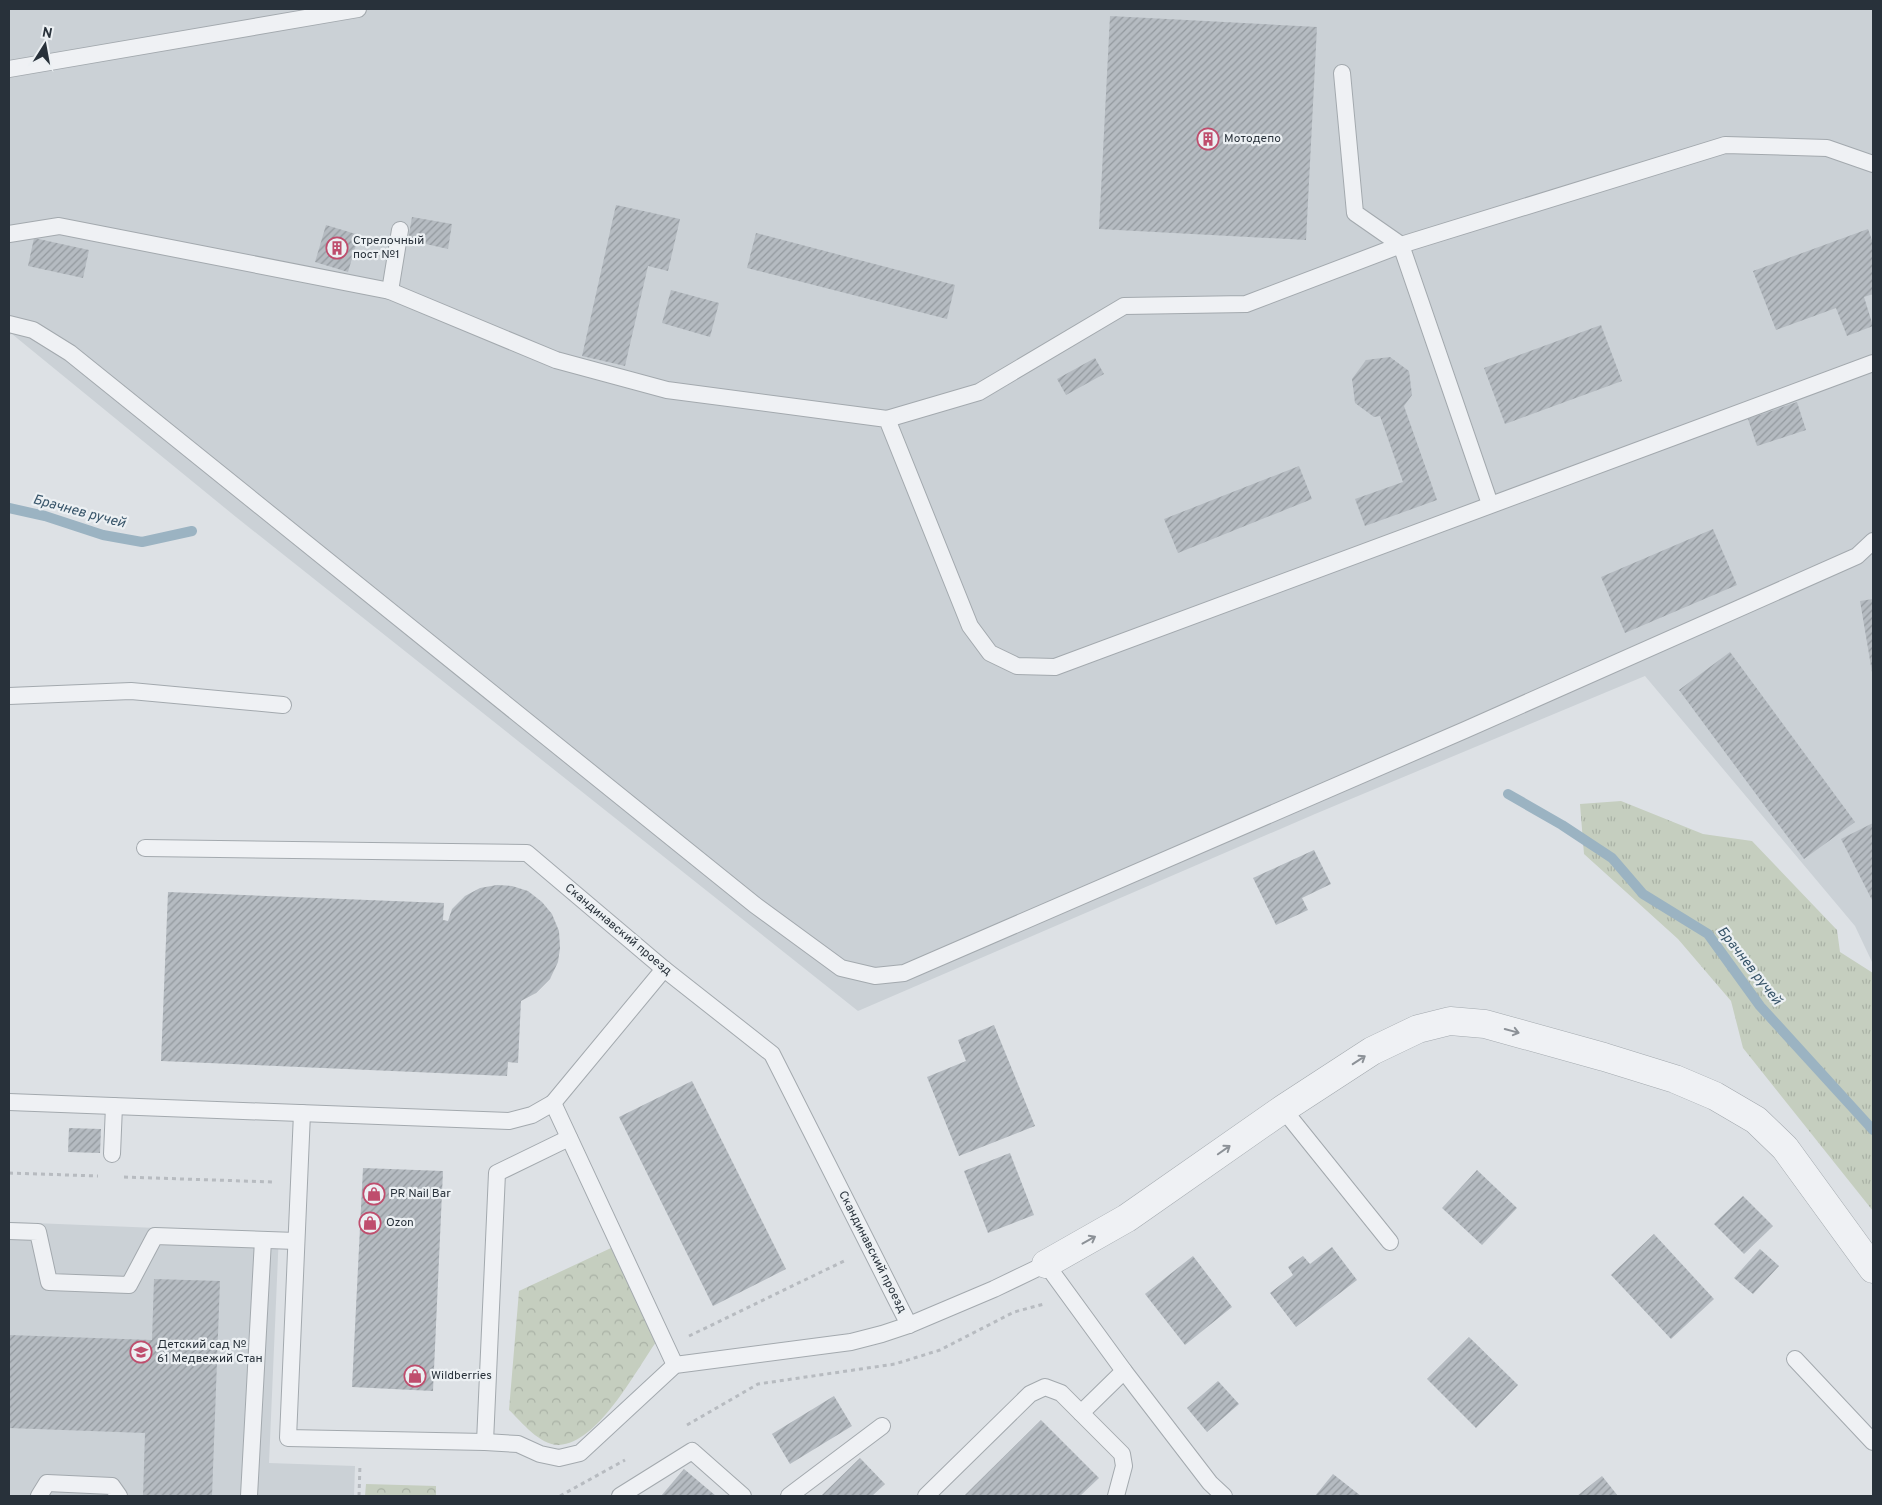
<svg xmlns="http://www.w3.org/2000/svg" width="1882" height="1505" viewBox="0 0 1882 1505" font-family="Overpass,sans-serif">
	<defs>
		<pattern id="grass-tufts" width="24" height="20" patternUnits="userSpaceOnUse" patternTransform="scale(1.25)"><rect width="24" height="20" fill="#c5cebf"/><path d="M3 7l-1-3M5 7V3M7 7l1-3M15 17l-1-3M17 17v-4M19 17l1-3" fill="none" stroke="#a9b1a5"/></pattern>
		<pattern id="forest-crowns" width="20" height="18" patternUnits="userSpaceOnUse" patternTransform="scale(1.25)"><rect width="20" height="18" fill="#c5cebf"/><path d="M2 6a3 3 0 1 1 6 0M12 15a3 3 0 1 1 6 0" fill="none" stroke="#a9b1a5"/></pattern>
		<pattern id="building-hatch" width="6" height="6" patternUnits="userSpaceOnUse" patternTransform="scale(1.25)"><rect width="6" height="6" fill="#b5bbc1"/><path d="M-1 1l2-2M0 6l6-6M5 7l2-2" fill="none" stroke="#93999e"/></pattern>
	</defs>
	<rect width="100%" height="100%" fill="#dde1e5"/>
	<g fill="#cbd1d6">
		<polygon points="9,9 1873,9 1873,964 1855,926 1645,676 1315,814 858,1011 236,517 12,334 9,335"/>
		<polygon points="9,1222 279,1233 269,1463 355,1466 354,1496 9,1496"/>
	</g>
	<polygon fill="url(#grass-tufts)" points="1621,801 1703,834 1752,841 1837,930 1840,952 1873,973 1873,1211 1743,1048 1731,1001 1678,939 1584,854 1580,804"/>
	<g fill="url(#forest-crowns)">
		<path d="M611,1248L656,1342C635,1372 598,1443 559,1445C539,1445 522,1422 509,1410L519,1291Z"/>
		<polygon points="366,1484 436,1486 436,1496 365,1496"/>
	</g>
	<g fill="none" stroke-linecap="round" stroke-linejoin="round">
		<g stroke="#9bb3c2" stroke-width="10">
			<polyline points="9,508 45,516 103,535 142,542 192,531"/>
			<polyline points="1508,794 1562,825 1612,858 1643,894 1708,934 1760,1006 1873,1130"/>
		</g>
	</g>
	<g fill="url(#building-hatch)">
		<polygon points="1110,16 1317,27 1306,240 1099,229"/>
		<polygon points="616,205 680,219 668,271 648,266 625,366 582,356"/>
		<polygon points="412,217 452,224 448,249 408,240"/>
		<polygon points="326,225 359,235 348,272 315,262"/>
		<polygon points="1868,229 1873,243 1873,294 1864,297 1873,326 1847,336 1836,308 1776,330 1753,271"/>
		<polygon points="756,233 955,285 947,319 747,268"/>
		<polygon points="34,238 89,250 83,278 28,266"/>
		<polygon points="671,290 719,303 710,337 662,323"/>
		<polygon points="1601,325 1622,381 1505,424 1484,368"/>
		<polygon points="1390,357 1409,371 1412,395 1404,406 1437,500 1365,526 1355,499 1403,482 1380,416 1374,417 1355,403 1352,379 1366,360"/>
		<polygon points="1095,358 1104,374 1066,395 1057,379"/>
		<polygon points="1797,402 1806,430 1757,446 1748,419"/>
		<polygon points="1299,466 1312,499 1178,553 1164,519"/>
		<polygon points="1713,529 1737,585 1625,633 1601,577"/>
		<polygon points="1873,599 1873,672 1872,672 1860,601"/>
		<polygon points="1730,652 1855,822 1804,859 1679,690"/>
		<polygon points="1873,823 1873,902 1841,839"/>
		<polygon points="1314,850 1331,884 1302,898 1308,910 1276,925 1253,878"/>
		<polygon points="497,885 512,886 528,891 542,902 552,914 559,931 560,948 558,962 550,979 536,993 521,1001 518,1063 508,1062 507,1076 161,1061 168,892 444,903 443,920 448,921 452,909 465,896 480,888"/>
		<polygon points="994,1025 1035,1126 959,1156 927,1077 966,1061 958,1040"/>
		<polygon points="692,1081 786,1269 713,1306 619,1117"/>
		<polygon points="69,1128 101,1129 100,1153 68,1152"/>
		<polygon points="1010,1153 1034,1215 988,1233 964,1171"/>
		<polygon points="363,1168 443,1171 433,1391 352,1387"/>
		<polygon points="1477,1170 1517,1208 1482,1245 1442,1208"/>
		<polygon points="1743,1196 1773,1226 1744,1254 1714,1224"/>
		<polygon points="1654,1234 1714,1299 1671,1339 1611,1275"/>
		<polygon points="1332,1247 1357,1280 1296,1327 1270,1293 1293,1275 1288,1267 1303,1256 1310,1264"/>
		<polygon points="1760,1249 1779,1266 1753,1294 1734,1278"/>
		<polygon points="1193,1256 1232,1307 1185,1345 1145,1294"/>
		<polygon points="154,1279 220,1281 212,1496 143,1496 145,1433 9,1428 9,1335 152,1340"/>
		<polygon points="1469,1337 1518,1385 1476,1428 1427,1379"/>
		<polygon points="1218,1381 1239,1404 1207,1432 1187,1408"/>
		<polygon points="834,1396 852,1426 790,1464 772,1434"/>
		<polygon points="1041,1420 1099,1478 1080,1496 964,1496"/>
		<polygon points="860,1458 885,1484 872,1496 821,1496"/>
		<polygon points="684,1469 716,1496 661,1496"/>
		<polygon points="1333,1474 1361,1496 1315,1496"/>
		<polygon points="1602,1476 1618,1496 1577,1496"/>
	</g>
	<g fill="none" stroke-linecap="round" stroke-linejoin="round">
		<g stroke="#a3a9ae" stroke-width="18">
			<g id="lane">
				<polyline points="9,69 358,9"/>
				<polyline points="1342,73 1355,213 1401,245 1490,504"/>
				<polyline points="400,230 390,291 556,360 667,390 887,419 970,626 990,653 1017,666 1055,667 1873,363"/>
				<polyline points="9,234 59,226 390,291"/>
				<polyline points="9,324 33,330 70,353 755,905 841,968 875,976 904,973 1465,730 1857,556 1873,541"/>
				<polyline points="887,419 979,392 1124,306 1246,304 1401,245 1725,145 1827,148 1873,164"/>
				<polyline points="9,696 131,691 283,705"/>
				<polyline points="145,848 527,853 664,969 772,1054 909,1325"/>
				<polyline points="9,1102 509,1121 532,1115 553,1103 664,969"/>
				<polyline points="553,1103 675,1365"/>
				<polyline points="1283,1109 1390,1242"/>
				<polyline points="302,1113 288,1438 485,1442 518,1444 540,1454 559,1458 580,1453 675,1365 851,1342 882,1334 909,1325 994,1289 1046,1264 1124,1371 1210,1483 1224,1496"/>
				<polyline points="112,1154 114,1106"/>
				<polyline points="9,1231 38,1232 49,1282 129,1285 155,1236 296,1241"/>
				<polyline points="1795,1359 1873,1442"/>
				<polyline points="1081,1413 1124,1371"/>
				<polyline points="485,1442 497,1173 569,1138"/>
				<polyline points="39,1496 47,1483 112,1486 119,1496"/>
				<polyline points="249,1496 263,1240"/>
				<polyline points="620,1496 692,1451 743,1496"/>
				<polyline points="789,1496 882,1426"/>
				<polyline points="926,1496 1030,1394 1045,1387 1061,1393 1122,1454 1124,1466 1116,1496"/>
			</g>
		</g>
		<g stroke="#a3a9ae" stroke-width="29">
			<polyline id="street" points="1046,1264 1127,1218 1283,1109 1372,1051 1418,1029 1450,1021 1485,1024 1604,1057 1675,1079 1715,1096 1756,1120 1785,1148 1873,1269"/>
		</g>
		<g stroke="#b7bbc0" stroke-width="3" stroke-dasharray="4 4" stroke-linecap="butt">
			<polyline points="9,1173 98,1176"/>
			<polyline points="124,1177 273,1182"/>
			<polyline points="689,1336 846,1260"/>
			<polyline points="687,1425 758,1384 895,1364 940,1350 1014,1312 1044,1304"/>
			<polyline points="359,1496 360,1464"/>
			<polyline points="560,1496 625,1460"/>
		</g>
		<use href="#lane" stroke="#eff1f4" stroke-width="16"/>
		<use href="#street" stroke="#eff1f4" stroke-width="28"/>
	</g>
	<defs><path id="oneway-shaft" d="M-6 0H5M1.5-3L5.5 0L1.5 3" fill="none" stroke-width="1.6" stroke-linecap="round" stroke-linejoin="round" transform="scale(1.25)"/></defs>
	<g stroke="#8c9197">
		<use href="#oneway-shaft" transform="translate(1512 1031) rotate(15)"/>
		<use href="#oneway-shaft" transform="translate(1359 1060) rotate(-33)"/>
		<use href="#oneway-shaft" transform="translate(1224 1150) rotate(-35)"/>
		<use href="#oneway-shaft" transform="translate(1089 1240) rotate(-29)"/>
	</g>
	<defs>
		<g id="building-ring" transform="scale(1.125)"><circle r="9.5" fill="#ecf0f3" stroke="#bf4d6d" stroke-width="1.5"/><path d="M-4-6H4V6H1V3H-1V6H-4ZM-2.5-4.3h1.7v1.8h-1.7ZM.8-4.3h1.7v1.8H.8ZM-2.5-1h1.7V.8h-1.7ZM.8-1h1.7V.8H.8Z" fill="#bf4d6d"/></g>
		<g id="shop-ring" transform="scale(1.125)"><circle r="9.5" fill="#ecf0f3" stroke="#bf4d6d" stroke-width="1.5"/><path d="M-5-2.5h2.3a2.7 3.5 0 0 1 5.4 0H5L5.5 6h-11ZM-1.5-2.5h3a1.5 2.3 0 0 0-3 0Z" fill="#bf4d6d"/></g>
		<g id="school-ring" transform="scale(1.125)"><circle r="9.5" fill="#ecf0f3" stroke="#bf4d6d" stroke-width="1.5"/><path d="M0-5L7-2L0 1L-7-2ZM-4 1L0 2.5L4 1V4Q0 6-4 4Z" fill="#bf4d6d"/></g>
	</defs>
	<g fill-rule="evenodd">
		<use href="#building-ring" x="1208" y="139"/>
		<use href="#building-ring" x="337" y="248"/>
		<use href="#shop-ring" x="374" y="1194"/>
		<use href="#shop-ring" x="370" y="1223"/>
		<use href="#school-ring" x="141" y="1352"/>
		<use href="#shop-ring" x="415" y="1376"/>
	</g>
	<g text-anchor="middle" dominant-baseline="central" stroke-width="4.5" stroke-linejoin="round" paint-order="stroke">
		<g font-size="12" fill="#28313a" stroke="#ecf0f3" text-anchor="start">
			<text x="1224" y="139">Мотодепо</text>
			<text x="353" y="241">Стрелочный<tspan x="353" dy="14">пост №1</tspan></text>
			<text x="390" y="1194">PR Nail Bar</text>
			<text x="386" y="1223">Ozon</text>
			<text x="157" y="1345">Детский сад №<tspan x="157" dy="14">61 Медвежий Стан</tspan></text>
			<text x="431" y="1376">Wildberries</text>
		</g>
		<g font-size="12" fill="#28313a" stroke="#ecf0f3">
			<text transform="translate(618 930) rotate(40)">Скандинавский проезд</text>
			<text transform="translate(872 1252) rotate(63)">Скандинавский проезд</text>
		</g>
		<g font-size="14" font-style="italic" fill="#375469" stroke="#ecf0f3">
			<text transform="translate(79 512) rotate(15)">Брачнев ручей</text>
			<text transform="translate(1749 966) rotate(52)">Брачнев ручей</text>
		</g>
	</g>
	<rect width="1882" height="1505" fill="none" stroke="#28313a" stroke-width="20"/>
	<g transform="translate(45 45) rotate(11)" stroke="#ecf0f3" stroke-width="4" paint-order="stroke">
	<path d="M0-4L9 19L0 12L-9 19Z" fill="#28313a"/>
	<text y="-8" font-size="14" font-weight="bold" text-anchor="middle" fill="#28313a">N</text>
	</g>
</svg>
